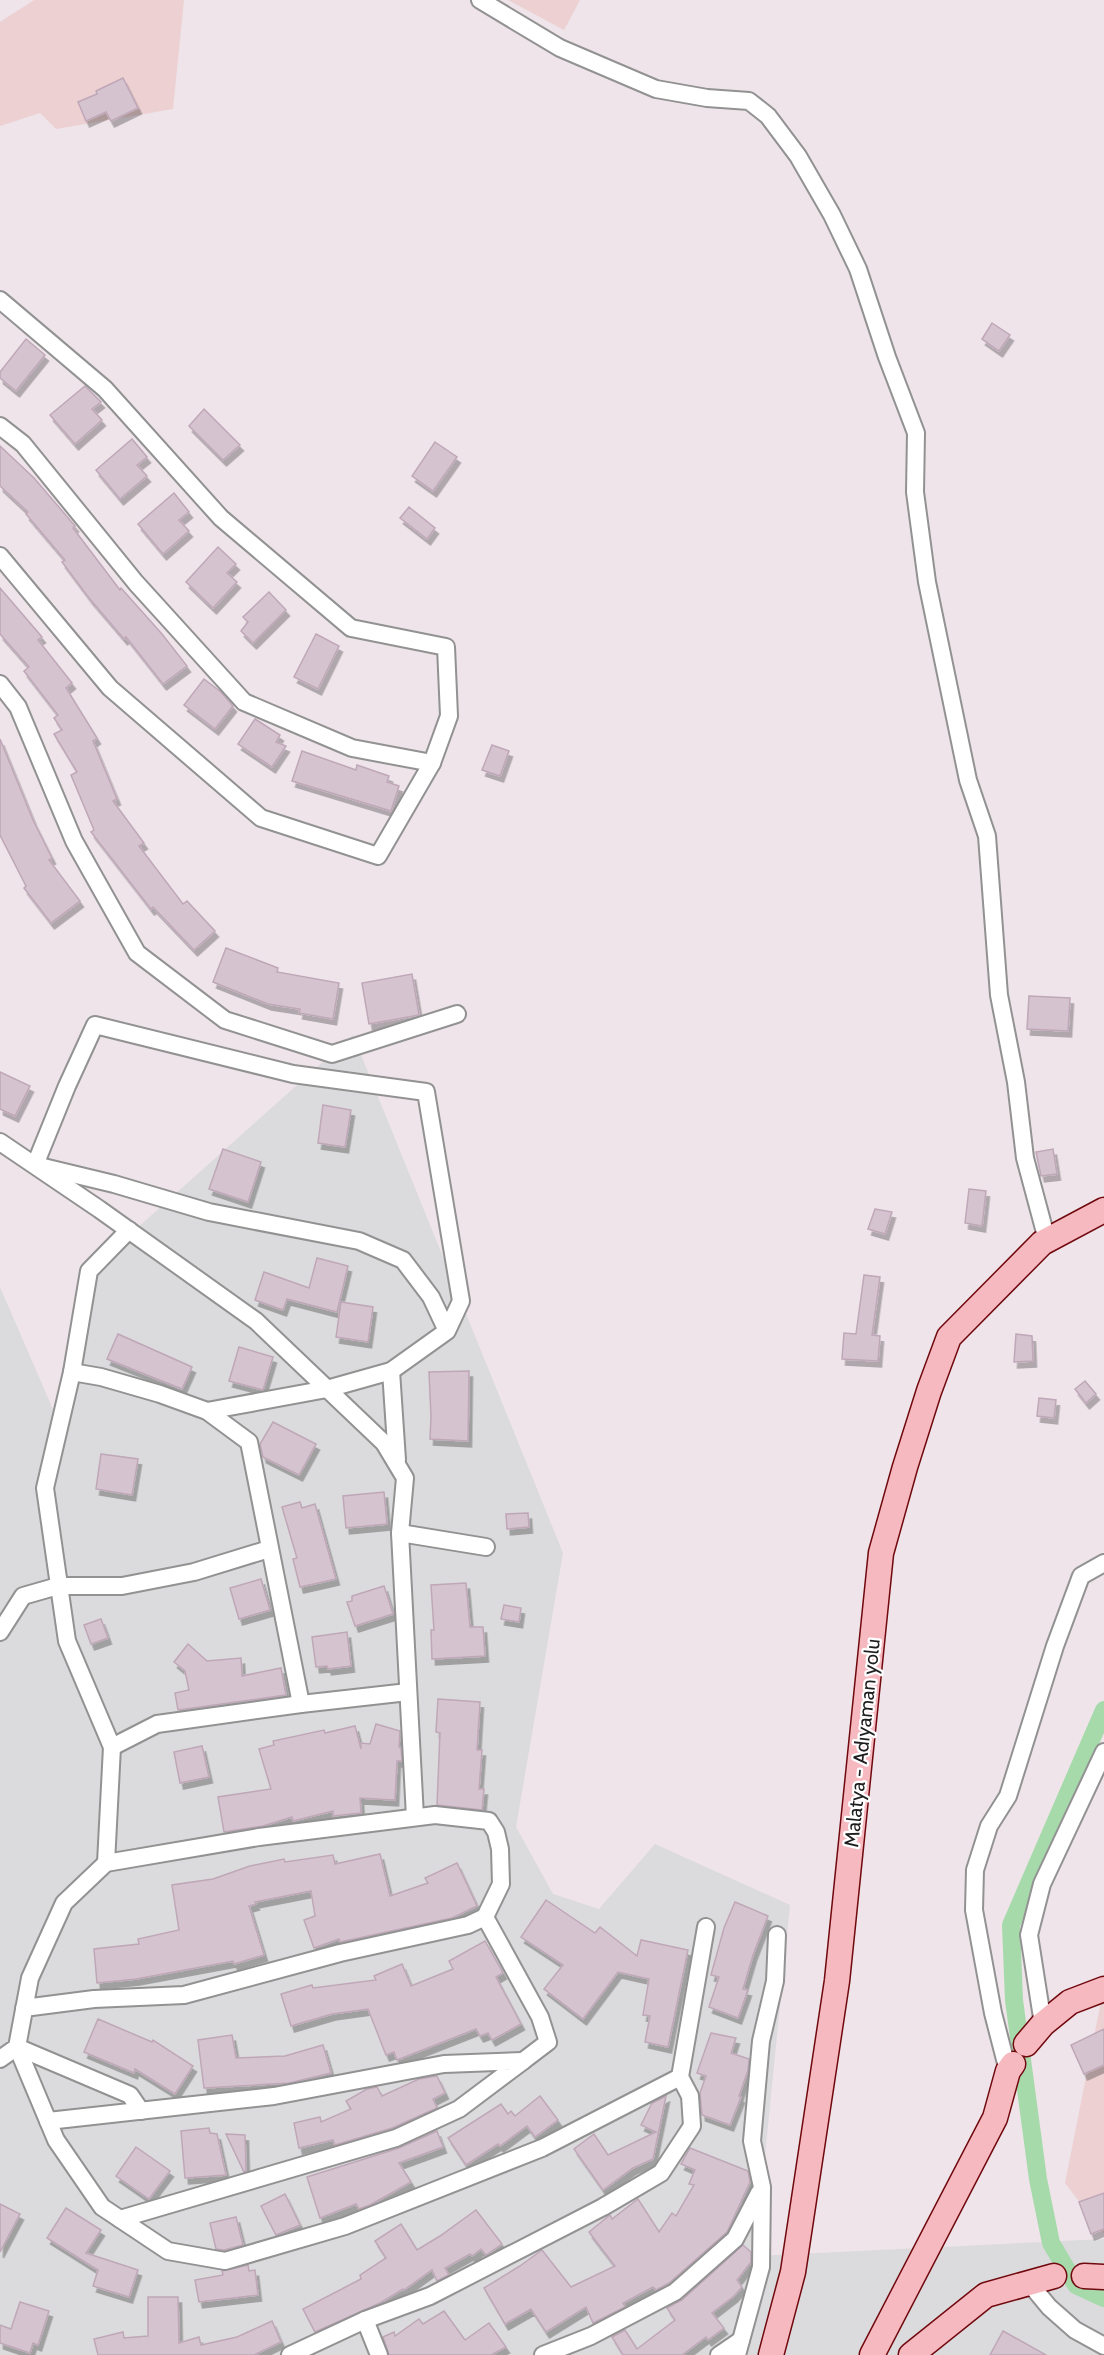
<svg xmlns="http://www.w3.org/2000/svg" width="1104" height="2355" viewBox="0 0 1104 2355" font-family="Cabin,sans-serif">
	<defs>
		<filter id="shadow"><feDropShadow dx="3.5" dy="6" stdDeviation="0" flood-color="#0004"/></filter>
	</defs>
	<rect width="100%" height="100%" fill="#eee4e9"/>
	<polygon fill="#dbdadc" points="353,1035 563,1553 516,1827 553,1894 599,1909 655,1844 790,1905 755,2256 1104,2239 1104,2355 0,2355 0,1287 61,1428 89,1271"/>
	<g fill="#ecd0d2">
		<polygon points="34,0 184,0 173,109 56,129 40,113 0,126 0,22"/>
		<polygon points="508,0 580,0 564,30"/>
		<polygon points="1104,1986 1104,2234 1065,2183"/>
	</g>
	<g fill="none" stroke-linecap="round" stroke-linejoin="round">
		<polyline stroke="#a6daaa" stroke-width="18" points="1104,1710 1011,1925 1014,2000 1038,2179 1051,2243 1076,2285 1104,2298"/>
	</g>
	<g fill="#d5c4d0" stroke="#bfa7b8" stroke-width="1.5" filter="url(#shadow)">
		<polygon points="123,78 138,108 111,121 106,112 86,121 78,102 97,94 96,91"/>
		<polygon points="992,323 1010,335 999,351 982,339"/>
		<polygon points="26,339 45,355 16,391 0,378 0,372"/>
		<polygon points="85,386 101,402 92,409 102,420 75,444 50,415"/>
		<polygon points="204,409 240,445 223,460 189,426"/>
		<polygon points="132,439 147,457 137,465 147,476 120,499 96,470"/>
		<polygon points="435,442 457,457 433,491 412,476"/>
		<polygon points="0,446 34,478 75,526 73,528 120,590 121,588 162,634 187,666 163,684 126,637 124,639 89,598 62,562 65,560 26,514 28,512 0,486"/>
		<polygon points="174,493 189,512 179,520 189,531 163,554 138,524"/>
		<polygon points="409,507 435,528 427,539 400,518"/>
		<polygon points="218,547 236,564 227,573 237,582 213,608 186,582"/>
		<polygon points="0,588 42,637 38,640 72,683 66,688 97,738 93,741 117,799 113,801 144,843 139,846 183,904 187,901 215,931 194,950 153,907 151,909 91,832 94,830 71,775 77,772 54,734 62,730 54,718 58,715 24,671 29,667 0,634"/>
		<polygon points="269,592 286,610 253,643 241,631 248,622 243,617"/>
		<polygon points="316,634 339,646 318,689 294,677"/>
		<polygon points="204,679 221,692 233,706 215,729 184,705"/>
		<polygon points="255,719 280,735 276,742 286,746 272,767 238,744"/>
		<polygon points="0,739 33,820 52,858 49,860 80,901 51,923 24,888 26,886 0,835"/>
		<polygon points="492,745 509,751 500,776 482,770"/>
		<polygon points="302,751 356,770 357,765 389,776 387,782 399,786 391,811 292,781"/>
		<polygon points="226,948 278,968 277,972 339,983 333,1019 299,1013 300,1009 268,1004 213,982"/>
		<polygon points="412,974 419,1015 369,1024 362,983"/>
		<polygon points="1029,996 1070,998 1068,1031 1027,1029"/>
		<polygon points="0,1072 30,1086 15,1116 0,1109"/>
		<polygon points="323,1105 351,1110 345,1147 318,1143"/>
		<polygon points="223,1149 261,1162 248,1202 209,1189"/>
		<polygon points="1053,1149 1057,1174 1041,1176 1036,1152"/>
		<polygon points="969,1189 986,1191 982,1226 965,1223"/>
		<polygon points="875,1209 892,1212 885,1234 868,1229"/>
		<polygon points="317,1258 348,1266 337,1312 287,1299 283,1310 255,1300 264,1272 309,1288"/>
		<polygon points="864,1275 880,1277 872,1335 880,1336 878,1361 842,1359 844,1333 856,1334"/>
		<polygon points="341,1302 373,1307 368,1342 336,1337"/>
		<polygon points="118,1334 192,1367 182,1389 107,1359"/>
		<polygon points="1016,1334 1032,1336 1033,1361 1014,1362"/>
		<polygon points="239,1347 273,1357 263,1390 229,1381"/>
		<polygon points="469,1371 468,1441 430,1439 431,1417 429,1372"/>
		<polygon points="1085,1381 1096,1394 1086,1403 1075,1389"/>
		<polygon points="1039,1398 1056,1400 1054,1418 1037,1416"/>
		<polygon points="273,1422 316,1444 299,1475 263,1457 260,1444"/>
		<polygon points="101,1454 138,1459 132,1495 96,1489"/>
		<polygon points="384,1492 387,1524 346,1528 343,1496"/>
		<polygon points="300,1502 302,1508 315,1504 336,1579 300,1587 293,1559 297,1558 282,1507"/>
		<polygon points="528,1513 529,1527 507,1529 506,1514"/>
		<polygon points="261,1579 270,1610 239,1619 230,1588"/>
		<polygon points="466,1583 470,1627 483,1627 485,1656 432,1659 431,1630 434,1630 431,1585"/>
		<polygon points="384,1586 393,1614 355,1626 347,1602 352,1601 352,1596"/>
		<polygon points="504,1605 521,1608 519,1622 501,1619"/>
		<polygon points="101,1619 108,1638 91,1644 84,1625"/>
		<polygon points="347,1632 351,1666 328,1669 327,1666 316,1667 312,1637"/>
		<polygon points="188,1644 207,1661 241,1658 242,1676 281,1668 286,1695 178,1710 175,1693 189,1690 185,1671 174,1662"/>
		<polygon points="438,1699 480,1702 477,1750 482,1750 479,1789 484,1789 482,1810 437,1805 440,1733 436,1732"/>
		<polygon points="376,1724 400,1731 399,1747 401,1748 402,1761 397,1761 395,1800 360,1798 361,1813 333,1816 333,1811 293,1821 292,1817 263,1826 224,1832 218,1797 271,1789 259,1749 274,1745 273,1741 324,1730 325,1733 355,1726 361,1749 361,1743 370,1744"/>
		<polygon points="202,1746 209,1777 180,1783 174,1752"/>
		<polygon points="380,1854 390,1896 428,1883 425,1878 457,1863 477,1906 452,1918 340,1942 339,1939 314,1948 304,1920 315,1916 311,1891 255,1902 256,1904 249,1906 264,1955 234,1964 233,1961 136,1979 97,1983 94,1949 139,1944 138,1939 179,1930 172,1885 213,1879 250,1866 284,1859 285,1862 333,1855 335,1864"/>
		<polygon points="546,1900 595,1933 600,1927 637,1956 641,1940 688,1950 668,2047 645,2042 650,2016 643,2015 649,1979 618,1972 583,2019 544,1989 563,1965 521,1937"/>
		<polygon points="735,1902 768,1916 753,1955 743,1989 748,1990 738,2018 709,2007 719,1977 711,1975 724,1928"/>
		<polygon points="485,1941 503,1973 496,1977 521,2024 492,2040 488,2033 480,2036 476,2029 397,2060 394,2052 386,2055 368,2009 332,2014 291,2026 281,1994 312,1985 313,1988 376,1980 374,1976 402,1964 411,1986 453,1969 449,1961"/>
		<polygon points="98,2019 152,2042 153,2040 193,2066 175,2094 135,2069 134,2073 84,2052"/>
		<polygon points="1104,2029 1104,2065 1084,2074 1071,2045"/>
		<polygon points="711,2033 736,2038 731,2053 749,2059 748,2070 739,2096 741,2097 730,2125 702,2115 700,2093 706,2076 697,2073"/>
		<polygon points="232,2035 236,2058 285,2056 323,2045 331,2073 289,2083 204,2088 198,2040"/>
		<polygon points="437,2076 445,2093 433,2099 437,2108 392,2128 335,2145 333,2140 299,2148 294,2123 320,2117 321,2122 351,2109 346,2101 367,2089 377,2087 382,2096 419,2079"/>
		<polygon points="540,2096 558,2120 535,2137 527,2126 500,2146 498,2144 466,2165 448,2138 501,2104 508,2114 511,2111 515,2116"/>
		<polygon points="666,2096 653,2159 633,2168 603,2190 574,2149 594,2134 608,2155 656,2132 641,2125 652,2103"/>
		<polygon points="209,2128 210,2133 217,2134 226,2175 185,2178 181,2131"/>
		<polygon points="437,2131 443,2147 399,2163 411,2182 370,2205 359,2209 356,2204 320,2218 307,2177 399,2148"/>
		<polygon points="226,2134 245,2135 246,2171 244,2172"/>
		<polygon points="136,2147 170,2171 149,2199 116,2176"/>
		<polygon points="690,2148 748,2171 750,2182 727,2232 669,2283 656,2290 653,2287 623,2303 625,2307 593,2323 586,2307 546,2332 531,2309 505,2324 484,2288 520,2266 542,2250 571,2287 615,2266 589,2232 610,2215 612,2219 638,2199 659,2232 672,2213 676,2216 694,2185 689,2184 695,2170 681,2164"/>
		<polygon points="1104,2193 1104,2229 1091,2234 1079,2202"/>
		<polygon points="285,2194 300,2225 276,2235 261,2206"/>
		<polygon points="0,2204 20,2214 0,2252"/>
		<polygon points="66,2208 101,2230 86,2253 138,2270 129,2297 93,2286 98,2270 47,2238"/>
		<polygon points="476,2210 502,2244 486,2255 481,2249 472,2256 470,2254 445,2268 449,2275 437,2281 432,2270 404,2290 403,2289 380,2303 315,2332 303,2309 361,2279 360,2275 386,2258 375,2241 401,2224 417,2250 440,2236"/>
		<polygon points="236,2217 243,2245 224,2250 216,2249 210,2223"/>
		<polygon points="743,2245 751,2252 751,2262 737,2280 742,2287 734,2296 712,2313 724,2328 708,2340 706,2337 682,2355 623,2355 612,2337 625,2330 637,2349 675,2320 667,2308 682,2300"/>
		<polygon points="248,2265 249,2271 255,2270 258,2295 199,2302 195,2280 223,2275 222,2271"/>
		<polygon points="148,2297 178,2297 179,2343 199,2337 201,2345 237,2337 272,2321 281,2342 254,2355 98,2355 94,2339 123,2332 124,2338 148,2336"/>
		<polygon points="20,2302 49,2311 38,2345 33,2343 30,2353 0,2343 0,2325 11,2329"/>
		<polygon points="444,2311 465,2340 489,2323 506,2347 491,2355 389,2355 383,2337 394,2332 395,2336 419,2319 423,2324"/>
		<polygon points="1003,2331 1046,2355 990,2355"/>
	</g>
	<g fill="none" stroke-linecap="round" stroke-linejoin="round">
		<g stroke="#929292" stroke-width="20">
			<g id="minor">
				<polyline points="480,0 560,48 656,89 707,98 749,101 768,116 798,156 832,215 858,269 887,357 916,433 915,492 927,582 968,780 987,836 999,995 1016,1082 1025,1158 1047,1240"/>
				<polyline points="0,300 105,389 221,518 351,628 446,647 449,716 432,763 352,748 244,702 136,583 23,444 0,426"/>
				<polyline points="0,556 110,688 261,818 378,856 432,763"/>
				<polyline points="0,684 18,707 74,841 137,953 225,1020 332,1054 457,1014"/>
				<polyline points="0,1142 99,1209 256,1321 384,1443 405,1478 400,1533"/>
				<polyline points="129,1230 89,1271 72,1372 45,1488 67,1641 112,1747 157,1724 301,1704 408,1692"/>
				<polyline points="391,1371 397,1460"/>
				<polyline points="72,1372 101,1377 160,1394 207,1411 249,1442 301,1704"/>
				<polyline points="207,1411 327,1389 391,1371 447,1331 461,1301 426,1092 293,1074 95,1025 67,1086 35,1165 114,1184 209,1212 359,1241 403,1260 431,1297 447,1331"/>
				<polyline points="0,1632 23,1596 58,1586 122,1586 194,1572 269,1549"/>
				<polyline points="415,1817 400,1533 486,1547"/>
				<polyline points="106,1863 112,1747"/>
				<polyline points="485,1917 540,2017 548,2042 523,2061"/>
				<polyline points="1043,2024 1029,1935 1042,1884 1104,1752"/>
				<polyline points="17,2047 56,2140 102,2207 168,2251 225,2261 345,2226 542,2148 680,2077"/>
				<polyline points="17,2047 130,2095 141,2111"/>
				<polyline points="0,2059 17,2047 30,1978 64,1903 106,1863 259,1837 435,1815 489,1821 496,1832 500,1849 501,1884 485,1917 468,1925 340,1953 184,1995 94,1999 24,2008"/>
				<polyline points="1008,2071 993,2013 974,1910 975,1870 989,1826 1008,1796 1055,1646 1081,1576 1104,1563"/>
				<polyline points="48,2121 274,2096 444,2064 523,2061 459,2109 396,2138 120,2219"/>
				<polyline points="1030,2284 1049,2307 1075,2330 1104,2346"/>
				<polyline points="365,2320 379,2355"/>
				<polyline points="290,2355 365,2320 430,2296 603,2207 661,2173 692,2126 690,2096 680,2077 706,1927"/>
				<polyline points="543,2355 591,2336 675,2292 735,2239 759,2193"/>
				<polyline points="719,2355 741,2340"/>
				<polyline points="737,2355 761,2267 762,2187 752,2141 761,2041 775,1981 777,1935"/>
			</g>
		</g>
		<g stroke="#70090e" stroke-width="27">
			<g id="secondary">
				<polyline points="1026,2044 1043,2024 1070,2002 1104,1989"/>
				<polyline points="1084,2276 1104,2277"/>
				<polyline points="771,2355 793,2272 837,1981 881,1553 905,1467 929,1391 949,1337 1042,1243 1104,1210"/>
				<polyline points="872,2355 995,2118 1008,2071 1013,2064"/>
				<polyline points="911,2355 986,2295 1054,2276"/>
			</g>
		</g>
		<use href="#minor" stroke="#fff" stroke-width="16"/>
		<use href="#secondary" stroke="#f7b9c0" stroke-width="24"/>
	</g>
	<g text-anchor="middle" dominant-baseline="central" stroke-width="4.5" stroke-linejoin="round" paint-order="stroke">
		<g font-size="20" fill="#1e1e1e" stroke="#fff">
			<text transform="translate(862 1743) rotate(-84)">Malatya - Adıyaman yolu</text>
		</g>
	</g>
</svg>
